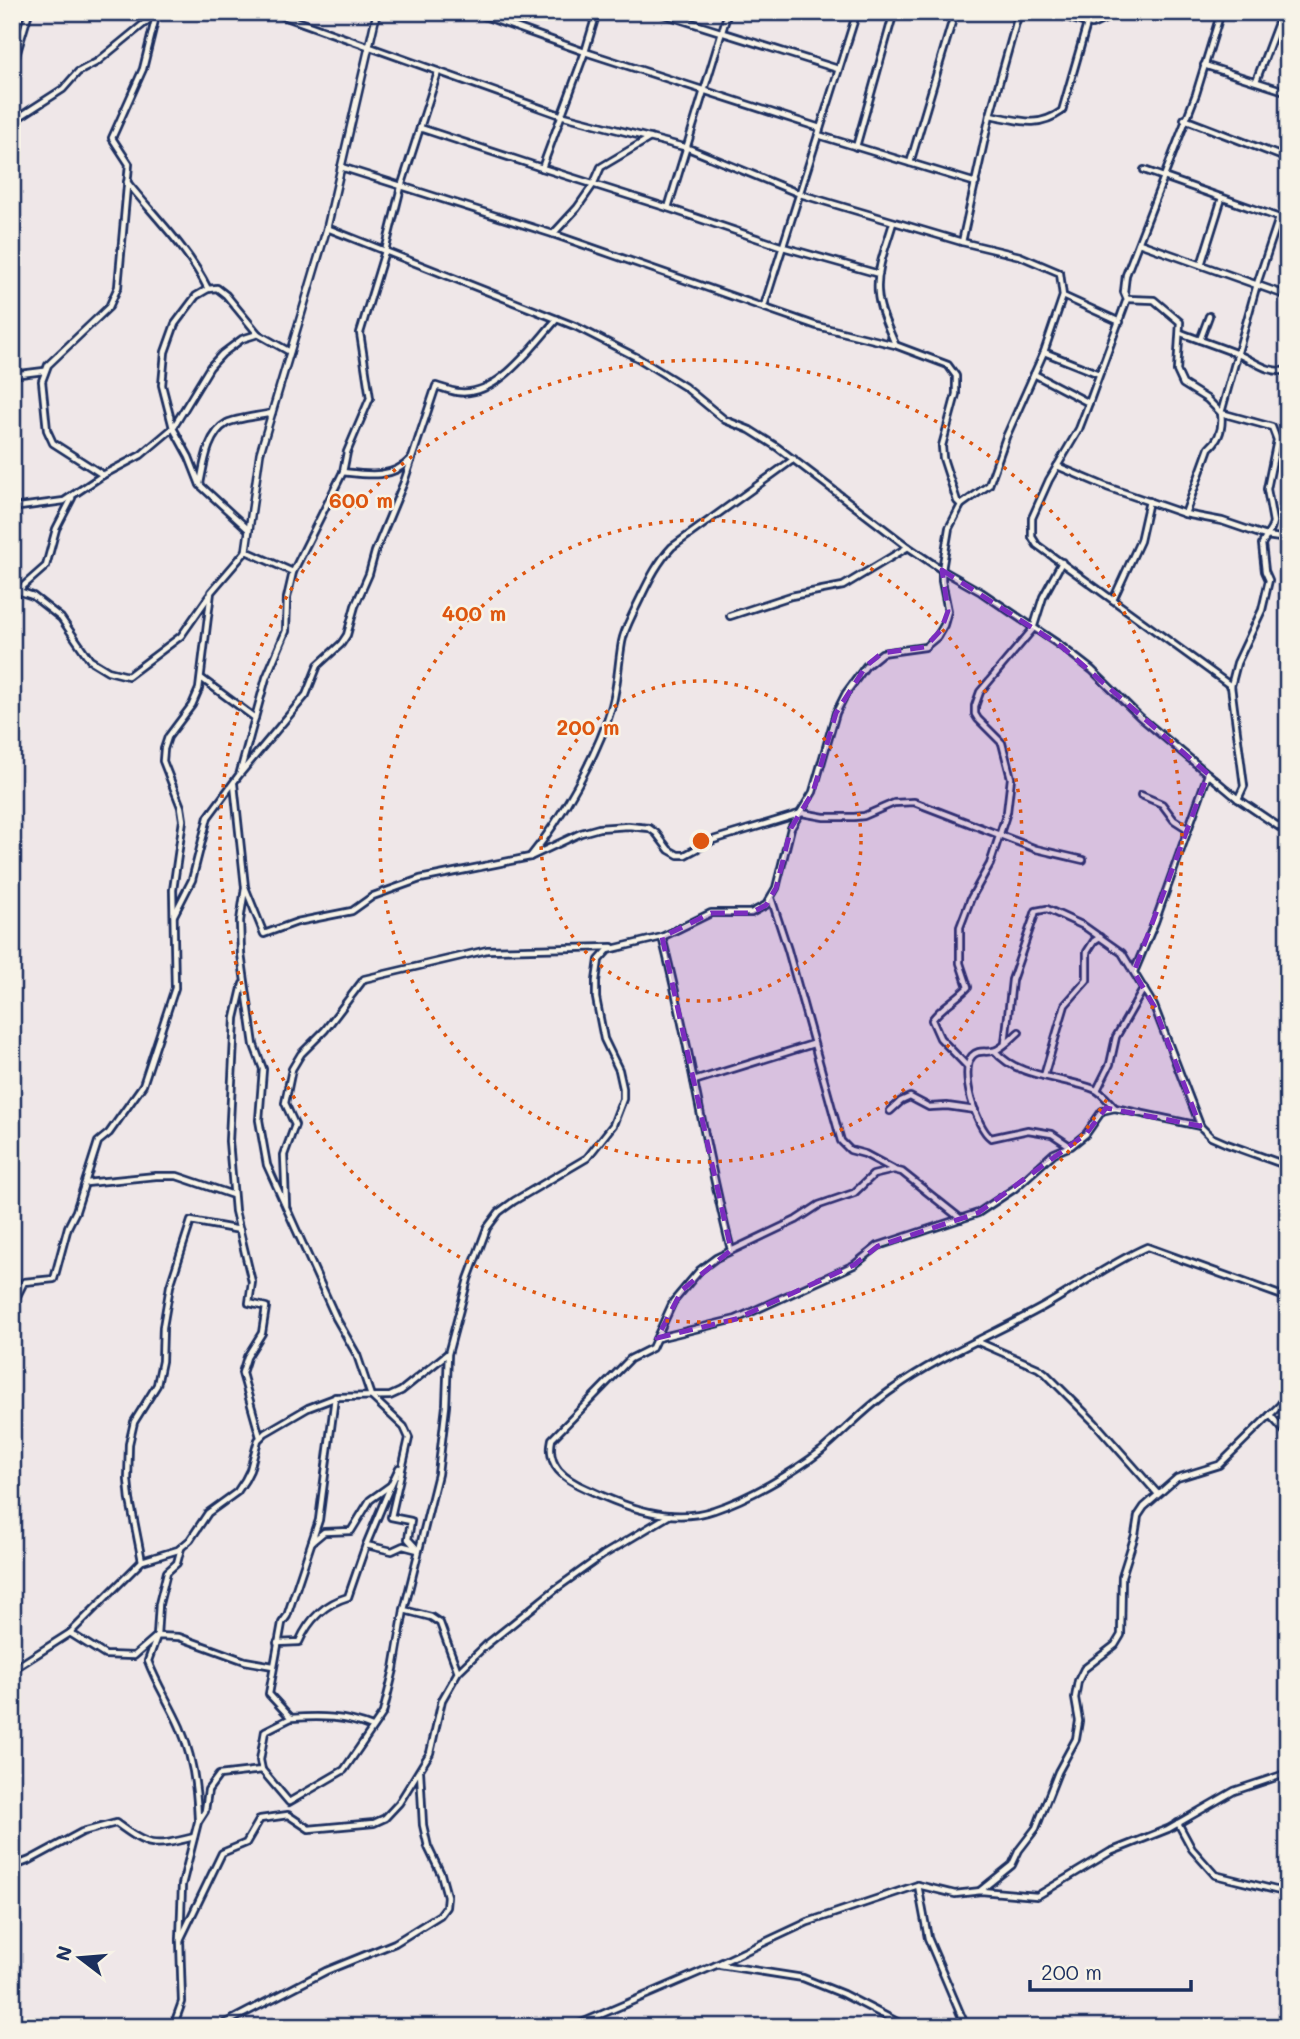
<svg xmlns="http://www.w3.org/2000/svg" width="1300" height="2039" viewBox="0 0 1300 2039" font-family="Mali,sans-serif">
	<rect width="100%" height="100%" fill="#efe7e8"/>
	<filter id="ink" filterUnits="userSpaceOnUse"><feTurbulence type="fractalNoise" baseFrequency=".0143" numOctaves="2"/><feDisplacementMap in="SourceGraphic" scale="14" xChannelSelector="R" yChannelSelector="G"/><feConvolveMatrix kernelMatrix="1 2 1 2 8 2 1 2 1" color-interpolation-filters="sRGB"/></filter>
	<g filter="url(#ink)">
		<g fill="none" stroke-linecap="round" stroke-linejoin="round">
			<g stroke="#1b2f5e" stroke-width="10">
				<g id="minor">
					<polyline points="272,12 560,115 688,148 800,194 962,242 1020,256 1060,273 1063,296 1120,322"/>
					<polyline points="473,12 585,52 820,128"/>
					<polyline points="597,12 585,52 542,168 668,208"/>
					<polyline points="657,12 838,69"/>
					<polyline points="728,12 668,208 783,247 879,274"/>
					<polyline points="1050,12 1092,25 1107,18"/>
					<polyline points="1221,12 1196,94 1126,275 1124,292 1127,299 1089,403 1079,429 1049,480 1032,518 1032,537 1037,545 1231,686"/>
					<polyline points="1204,65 1288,92"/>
					<polyline points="12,69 29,12"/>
					<polyline points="1256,81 1282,12"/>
					<path d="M990,115C1018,120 1037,129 1062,111L1087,24"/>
					<polyline points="12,119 21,116 63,89 78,72 97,62 157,13"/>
					<polyline points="1184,119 1288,159"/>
					<polyline points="420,128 542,168"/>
					<polyline points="818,135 976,183"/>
					<polyline points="856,147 894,12"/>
					<polyline points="910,163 955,12"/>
					<polyline points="341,167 553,234 817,326 895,345 948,365 956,376 956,394 942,446 943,458 957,501 961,505"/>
					<polyline points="1144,170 1288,221"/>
					<path d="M127,182C155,217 188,248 208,289"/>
					<path d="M893,223C887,244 876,269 878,292C879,310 888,327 895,344"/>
					<polyline points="327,228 577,327 638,358 685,387 725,420 750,430 777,447 908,547 942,570 981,592 1061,646 1092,670 1140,717 1238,799 1288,833"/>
					<polyline points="553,234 577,208 593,185 601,167 650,138"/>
					<polyline points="962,242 990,115 1019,12"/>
					<polyline points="1201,265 1222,198"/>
					<polyline points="1127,299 1154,300 1180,322 1177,371 1183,384 1207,399 1221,413 1272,427 1277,440 1267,489 1273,522 1271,529 1262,544 1265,571 1269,580 1262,610 1237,663 1231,686 1244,786 1238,799"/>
					<polyline points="764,306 857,12"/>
					<path d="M1181,333C1199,340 1217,346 1235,353C1252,359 1268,375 1288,370"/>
					<polyline points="1200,340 1209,316"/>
					<polyline points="1044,352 1099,374"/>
					<polyline points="1034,374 1089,403"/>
					<polyline points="12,375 44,371"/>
					<polyline points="1057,466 1107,487 1185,514 1222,521 1266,536 1288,539"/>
					<path d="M343,472C368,475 392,479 411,459"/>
					<polyline points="103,475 53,443 47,430 42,381 48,365 109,307 118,287 129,164 112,138 143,69 157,12"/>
					<path d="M200,484C204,465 207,434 227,423C237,418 260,416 272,413"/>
					<polyline points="12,508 64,501 103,475 141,455 173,428 210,367 222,354 242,339 258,334 290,352"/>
					<path d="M1185,514L1209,448C1220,439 1223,427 1221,413L1257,284L1279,218"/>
					<polyline points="249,530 200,485 189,457 173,428 162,385 165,352 175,324 196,296 208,289 217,288 226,295 258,334"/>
					<polyline points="12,589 33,596 61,618 90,660 108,671 128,676 181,636 209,596"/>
					<polyline points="12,596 46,566 56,529 72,498"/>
					<polyline points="1113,600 1140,541 1149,501"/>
					<polyline points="730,616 791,596 843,586 908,547"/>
					<polyline points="201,678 255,718"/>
					<polyline points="240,772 266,678 286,631 287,598 293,572 343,472 347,452 370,398 360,333 385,251 401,187 438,72"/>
					<polyline points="234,784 245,887 264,934 297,922 352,911 373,896 420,879 530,857 581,833 599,828 628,826 649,828 656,833 669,850 678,855 685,855 713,840 802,813 824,817 854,817 864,816 894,803 914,802 1036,849 1083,860"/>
					<polyline points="1141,795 1162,804 1174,820 1188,829"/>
					<path d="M530,857C562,818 598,754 612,706C618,684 618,664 622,642C624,630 631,618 636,607C647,585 655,565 672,547L794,459"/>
					<polyline points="245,888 240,921 241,954 254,1045 263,1069 259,1120 267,1165 336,1318 357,1355 371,1396 404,1427 409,1438 391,1517 411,1521 408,1539 418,1550 403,1546 392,1551 366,1545"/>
					<polyline points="771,898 788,950 841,1141 850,1150 865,1154 893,1169"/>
					<path d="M174,915L192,880L208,817L239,775L306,695L318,665L341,644L347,635L355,606L369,574L375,552L404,482L436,386C443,388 450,391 457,392C498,398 533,345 557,319"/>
					<path d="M662,937C689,1041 704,1146 731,1250"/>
					<polyline points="1134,972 1155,922 1208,774"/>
					<polyline points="243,984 235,1018 229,1141 235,1211 252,1282 249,1303 266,1307 262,1333 247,1357 242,1373 260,1437"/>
					<path d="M1019,1032C1012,1038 1001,1050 993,1051C985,1053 978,1049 972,1056C959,1071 976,1128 991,1138L1028,1130L1052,1134L1070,1146"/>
					<polyline points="1005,1043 1012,980 1036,911 1047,909 1084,926 1122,953 1154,1006 1200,1125"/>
					<path d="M995,1051C1017,1078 1064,1077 1094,1089C1102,1092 1109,1102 1115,1108"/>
					<path d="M967,1066L940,1038L932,1020C942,1006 956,1000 968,987L960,963V927L971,898L990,864L1007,812L1011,778L1002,743L978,719L975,714V706L980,692L1033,629L1043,597L1062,562"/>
					<polyline points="1044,1076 1065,1005 1087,980 1087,952 1094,941 1100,937"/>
					<polyline points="694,1081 813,1044"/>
					<polyline points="1097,1090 1110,1064 1116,1037 1144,988"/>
					<polyline points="890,1111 901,1101 910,1097 929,1107 947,1106 975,1110"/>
					<polyline points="86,1183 156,1176 177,1176 233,1195"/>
					<polyline points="286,1206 284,1155 295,1125 285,1103 292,1069 301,1054 325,1030 364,979 487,950 612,947"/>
					<path d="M961,1219L902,1172L894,1170L873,1175L854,1193L819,1205L796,1220L716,1258L700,1270L673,1302L652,1348L630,1359L552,1439C546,1466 564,1479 587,1489C625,1507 672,1525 714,1510C748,1499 793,1473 821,1451C845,1431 866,1407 893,1389C939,1356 992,1335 1041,1308C1077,1288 1110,1263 1147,1247L1288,1298"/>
					<polyline points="12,1306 24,1282 54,1279 68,1227 76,1211 98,1142 109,1133 143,1085 175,988 173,890 183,820 181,807 163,761 164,749 168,737 192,705 199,689 211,592 246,551 293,572"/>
					<polyline points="658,1338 736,1319 854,1265 878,1246 978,1213 1014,1189 1054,1153 1071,1146 1086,1134 1102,1111 1115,1108 1200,1126 1211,1137 1227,1144 1288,1166"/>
					<polyline points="976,1341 1038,1368 1045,1373 1095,1423 1157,1493"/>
					<polyline points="1270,1415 1288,1435"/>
					<polyline points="312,1542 324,1532 351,1531 370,1500 391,1485 399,1468"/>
					<path d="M181,1548L177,1563L167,1572L159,1604L157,1636L148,1661C157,1685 170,1704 180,1727C193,1757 197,1787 198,1819"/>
					<polyline points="142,1561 130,1500 128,1480 129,1444 134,1422 157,1385 162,1361 163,1327 170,1286 191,1221 240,1230"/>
					<polyline points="70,1633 105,1655 134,1656 157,1636 179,1637 245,1661 273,1666"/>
					<path d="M277,1643L299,1642C309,1619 324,1604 348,1597L366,1545L391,1485"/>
					<polyline points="12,1670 70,1633 142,1561 178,1550 190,1540 208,1513 237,1492 245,1480 250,1470 258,1440 265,1433 308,1408 337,1397 390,1396 401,1391 447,1354"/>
					<polyline points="458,1672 440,1623 431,1617 404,1610 438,1474 446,1406 448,1354 468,1279 487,1228 499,1212 514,1201 587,1158 613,1125 623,1099 623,1088 619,1070 604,1039 596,998 596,981 599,960 608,950 662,937 711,913 751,913 766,905 776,888 791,828 813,792 836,713 846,693 866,666 882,653 925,647 937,637 944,625 948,611 942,581 942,570 949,528 961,505 989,485 1006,437 1044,352 1063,296"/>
					<path d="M291,1718C320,1716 345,1716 372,1727"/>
					<polyline points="262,1770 289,1802 344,1770 383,1713 394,1669 404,1610"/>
					<polyline points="1178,1823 1192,1849 1215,1875 1288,1893"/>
					<path d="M12,1867L30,1860L82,1832L116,1823C150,1848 153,1847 194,1837"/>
					<polyline points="918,1885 928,1938 966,2027"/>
					<polyline points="981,1890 1012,1865 1019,1850 1036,1828 1058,1772 1076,1739 1079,1721 1075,1698 1078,1681 1084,1669 1115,1645 1121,1635 1122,1576 1135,1535 1138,1516 1144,1507 1177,1478 1219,1465 1280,1405 1288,1394"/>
					<polyline points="180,1940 222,1853 246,1843 260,1819 288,1815 309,1829 374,1823 385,1818 399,1803 430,1753 442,1700 458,1672 486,1645 557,1588 603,1555 670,1515"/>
					<polyline points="720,1965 803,1978 843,1994 907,2027"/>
					<polyline points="173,2027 182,2002 180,1940 182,1885 198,1822 205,1811 208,1790 219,1775 262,1770 260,1760 265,1731 291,1718 269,1694 282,1623 287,1616 319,1520 335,1397"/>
					<polyline points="218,2027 326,1971 395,1943 440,1915 446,1907 447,1896 441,1874 428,1847 423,1825 420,1771"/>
					<polyline points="572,2027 714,1966 808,1922 918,1885 955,1894 981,1891 1037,1896 1110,1852 1168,1829 1234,1791 1288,1773"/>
				</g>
			</g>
			<g stroke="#1b2f5e" stroke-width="10">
				<g id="tertiary">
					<polyline points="1139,243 1288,296"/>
					<polyline points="246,551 260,453 327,228 377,12"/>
				</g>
			</g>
			<use href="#minor" stroke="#f7f3e8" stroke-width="4.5"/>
			<use href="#tertiary" stroke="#f7f3e8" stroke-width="5"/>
		</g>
	</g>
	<path fill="#7b2cbf" fill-opacity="0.2" stroke="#7b2cbf" stroke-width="5" stroke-dasharray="14 9" stroke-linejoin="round" d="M942,570L1061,646L1208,774L1134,972L1154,1006L1200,1126L1106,1108L1086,1134L978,1213L878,1246L854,1265L736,1319L657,1338L682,1290L731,1250L662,937L711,913H751L766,905L776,888L791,828L813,792L836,713L866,666L882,653L925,647L941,630L948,611Z"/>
	<g fill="none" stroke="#de5710" stroke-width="3.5" stroke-dasharray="3.5 7">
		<circle cx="701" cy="841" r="160"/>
		<circle cx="701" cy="841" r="321"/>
		<circle cx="701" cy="841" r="481"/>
	</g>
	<circle cx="701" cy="841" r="10" fill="#de5710" stroke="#f7f3e8" stroke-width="3.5"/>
	<g font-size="21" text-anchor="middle" font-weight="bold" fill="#de5710" stroke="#f7f3e8" stroke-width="5" stroke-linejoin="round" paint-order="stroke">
		<text x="361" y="508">600 m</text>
		<text x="474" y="621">400 m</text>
		<text x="588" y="735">200 m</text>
	</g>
	<rect width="1300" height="2039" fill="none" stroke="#f7f3e8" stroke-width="42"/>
	<rect x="21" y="21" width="1258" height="1997" fill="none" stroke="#1b2f5e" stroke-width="2.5" filter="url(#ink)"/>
	<g transform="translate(80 1958) rotate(286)" stroke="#f7f3e8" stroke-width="5" paint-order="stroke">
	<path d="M0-5L12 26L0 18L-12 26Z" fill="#1b2f5e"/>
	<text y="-10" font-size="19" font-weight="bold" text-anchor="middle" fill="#1b2f5e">N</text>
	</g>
	<path d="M1030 1980v10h161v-10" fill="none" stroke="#1b2f5e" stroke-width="3.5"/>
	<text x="1041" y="1980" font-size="21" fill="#1b2f5e" stroke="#f7f3e8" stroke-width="5" paint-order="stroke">200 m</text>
</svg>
